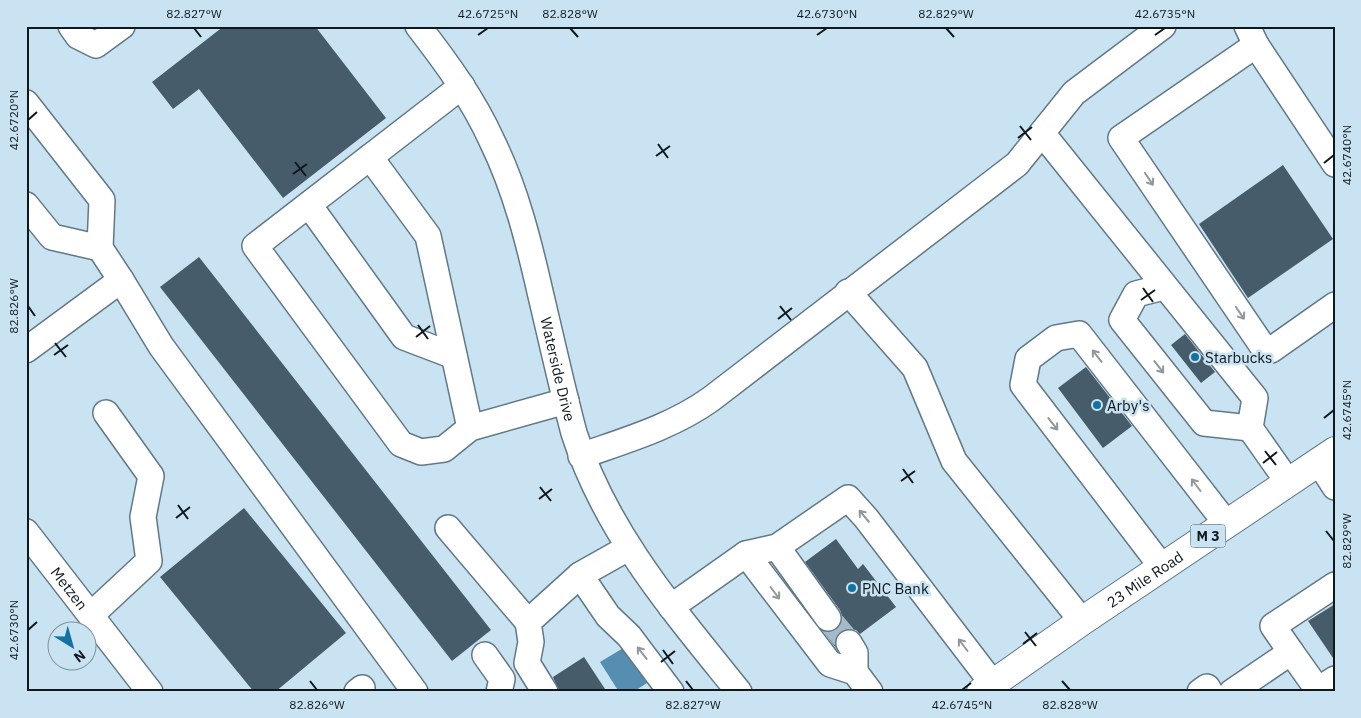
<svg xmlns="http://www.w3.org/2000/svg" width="1361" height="718" viewBox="0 0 1361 718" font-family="'IBM Plex Sans',sans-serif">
	<rect width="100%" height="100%" fill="#cae3f3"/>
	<polygon fill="#558eb1" points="625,647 647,683 633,692 619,692 600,662"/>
	<g fill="#475c6a">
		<polygon points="224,26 315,26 386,118 283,198 199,89 173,109 152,82"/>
		<polygon points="1283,165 1333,239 1248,298 1199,224"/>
		<polygon points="199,257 491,630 452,661 160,287"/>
		<polygon points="1185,334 1215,372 1201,383 1171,345"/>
		<polygon points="1086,367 1132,426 1103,448 1058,388"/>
		<polygon points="244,508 346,633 275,692 254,692 160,577"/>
		<polygon points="836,539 858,569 863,564 896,607 860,634 856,630 849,629 841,631 836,636 835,643 836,648 823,631 830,632 837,629 841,623 842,616 840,610 805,562"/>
		<polygon points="1335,604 1335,661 1308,621"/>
		<polygon points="584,657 607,692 559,692 553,677"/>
	</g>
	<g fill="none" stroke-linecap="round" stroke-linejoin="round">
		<polyline stroke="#a5bac8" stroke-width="25" stroke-dasharray="25 12" stroke-linecap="butt" points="828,618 849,643"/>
		<g stroke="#627886" stroke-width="28">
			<g id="minor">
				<polyline points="71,26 78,36 96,45 122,26"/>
				<path id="s1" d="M418,26C446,62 473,99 492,141C516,190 529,243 541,296C552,342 562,388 574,433C606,533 674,611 739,692"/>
				<polyline points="1247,26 1256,45"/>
				<polyline points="462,86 255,246 401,444 421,452 444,449 470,428 566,401"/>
				<polyline points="26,103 102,200 100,248"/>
				<polyline points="1042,133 1255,398 1250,428 1288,482"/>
				<polyline points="370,157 428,236 470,428"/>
				<polyline points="1335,164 1256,45 1121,138 1263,347 1271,350 1335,305"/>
				<polyline points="26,205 52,237 100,248 121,280"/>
				<polyline points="309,205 404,337 454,356"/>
				<polyline points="1164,287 1136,294 1122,320 1204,423 1250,428"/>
				<polyline points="848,292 915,368 954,461 1082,621"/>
				<polyline points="26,350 121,280 161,346 415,692"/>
				<path d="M581,456C626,440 672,427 711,399L1017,164L1074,93L1163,26"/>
				<polyline points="1319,462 1335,487"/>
				<polyline points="448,528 528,622"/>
				<path id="s2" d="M26,532L150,692"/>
				<polyline points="777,547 828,618"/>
				<polyline points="746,554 830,664 855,672 870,692"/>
				<polyline points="1162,567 1023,385 1028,359 1056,338 1079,334 1226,523"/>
				<polyline points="580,575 608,616 629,636 671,692"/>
				<polyline points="671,607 746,554 777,547 848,498 866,518 993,684"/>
				<polyline points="91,615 149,561 143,517 151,476 106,413"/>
				<polyline points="849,643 855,653 855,672"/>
				<polyline points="1291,652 1318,690 1335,679"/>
				<polyline points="485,655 502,679 499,692"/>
				<polyline points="357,692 362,688"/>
				<polyline points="545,692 527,663 531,642 528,622 580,575 628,548"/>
				<polyline points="1200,692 1207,687 1210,692"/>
				<polyline points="1232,692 1291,652 1273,626 1335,585"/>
			</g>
		</g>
		<g stroke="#627886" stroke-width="30">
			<g id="major">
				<path id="s3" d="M981,692L1082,621L1335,451"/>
			</g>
		</g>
		<use href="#minor" stroke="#fff" stroke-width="25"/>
		<use href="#major" stroke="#fff" stroke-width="28"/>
	</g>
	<defs><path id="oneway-shaft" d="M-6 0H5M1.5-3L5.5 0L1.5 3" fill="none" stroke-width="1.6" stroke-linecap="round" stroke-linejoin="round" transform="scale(1.25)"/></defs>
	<g stroke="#939799">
		<use href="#oneway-shaft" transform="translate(1149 179) rotate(56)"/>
		<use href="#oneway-shaft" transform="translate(1240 313) rotate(56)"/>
		<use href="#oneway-shaft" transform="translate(1097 356) rotate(-128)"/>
		<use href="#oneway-shaft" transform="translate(1159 367) rotate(52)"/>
		<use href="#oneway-shaft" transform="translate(1053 424) rotate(52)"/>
		<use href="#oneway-shaft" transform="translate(1196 485) rotate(-127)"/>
		<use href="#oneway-shaft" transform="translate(864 516) rotate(-130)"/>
		<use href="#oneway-shaft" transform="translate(775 593) rotate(53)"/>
		<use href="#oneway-shaft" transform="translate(963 645) rotate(-127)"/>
		<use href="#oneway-shaft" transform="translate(642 653) rotate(-128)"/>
	</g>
	<path fill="none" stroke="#0f181d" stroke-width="2" d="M194,28L201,37M570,28L578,37M946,28L954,37M478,35L488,28M817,35L827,28M1155,35L1165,28M28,120L37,112M1020,126L1031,140M1018,138L1032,127M658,144L668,158M656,156L670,146M295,162L306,176M1324,163L1334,155M293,174L307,164M1143,288L1153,302M1141,300L1155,290M28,306L35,316M780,306L791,320M778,319L792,308M418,325L428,339M416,337L430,326M55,343L66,357M54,355L68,345M1324,418L1334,410M1265,451L1276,465M1263,463L1277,452M903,469L913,483M901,481L915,471M540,487L551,501M539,499L552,489M178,505L188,519M176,518L190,507M1326,531L1334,541M28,630L37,622M1025,632L1036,646M1023,644L1037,633M663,650L673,664M661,662L675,651M310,681L317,690M686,681L693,690M1062,681L1070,690M962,690L971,683"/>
	<g fill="#1372a0" stroke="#cae3f3" stroke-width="2">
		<circle cx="1195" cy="357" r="5"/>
		<circle cx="1097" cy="405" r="5"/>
		<circle cx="852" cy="588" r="5"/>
	</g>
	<g text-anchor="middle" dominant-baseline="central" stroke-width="5" stroke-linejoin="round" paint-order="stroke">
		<rect fill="#cae3f3" stroke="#47555d" stroke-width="1" x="1190.5" y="524.5" width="35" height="23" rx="4"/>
		<g font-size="14" font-weight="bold" fill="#0f181d">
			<text x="1208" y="536">M 3</text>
		</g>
		<g font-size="15" fill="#0f181d" stroke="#cae3f3" text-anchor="start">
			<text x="1205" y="357">Starbucks</text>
			<text x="1107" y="405">Arby's</text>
			<text x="862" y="588">PNC Bank</text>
		</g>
		<g font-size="15" fill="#0f181d" stroke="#cae3f3">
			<text stroke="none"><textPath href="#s1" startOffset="375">Waterside Drive</textPath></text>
			<text stroke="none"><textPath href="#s3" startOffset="199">23 Mile Road</textPath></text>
			<text stroke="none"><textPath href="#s2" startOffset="71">Metzen</textPath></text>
		</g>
	</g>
	<rect width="1361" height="718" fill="none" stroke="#cae3f3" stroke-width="55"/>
	<g transform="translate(72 646) rotate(143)"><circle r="24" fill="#cae3f3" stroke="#7f929d"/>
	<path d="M0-4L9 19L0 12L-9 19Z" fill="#1372a0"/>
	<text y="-8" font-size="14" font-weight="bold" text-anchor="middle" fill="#0f181d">N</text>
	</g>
	<rect x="28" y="28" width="1306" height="662" fill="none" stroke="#0f181d" stroke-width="2"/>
	<g font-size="12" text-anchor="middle" fill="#0f181d">
		<text x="194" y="18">82.827°W</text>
		<text x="488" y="18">42.6725°N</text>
		<text x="570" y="18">82.828°W</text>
		<text x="827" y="18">42.6730°N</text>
		<text x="946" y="18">82.829°W</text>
		<text x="1165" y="18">42.6735°N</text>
		<text transform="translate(14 120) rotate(-90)" y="4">42.6720°N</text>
		<text transform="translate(1347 155) rotate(-90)" y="4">42.6740°N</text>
		<text transform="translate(14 306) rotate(-90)" y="4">82.826°W</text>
		<text transform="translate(1347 410) rotate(-90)" y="4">42.6745°N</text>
		<text transform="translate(1347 541) rotate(-90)" y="4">82.829°W</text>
		<text transform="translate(14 630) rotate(-90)" y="4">42.6730°N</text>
		<text x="317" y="709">82.826°W</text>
		<text x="693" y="709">82.827°W</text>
		<text x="962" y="709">42.6745°N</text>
		<text x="1070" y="709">82.828°W</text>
	</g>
</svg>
